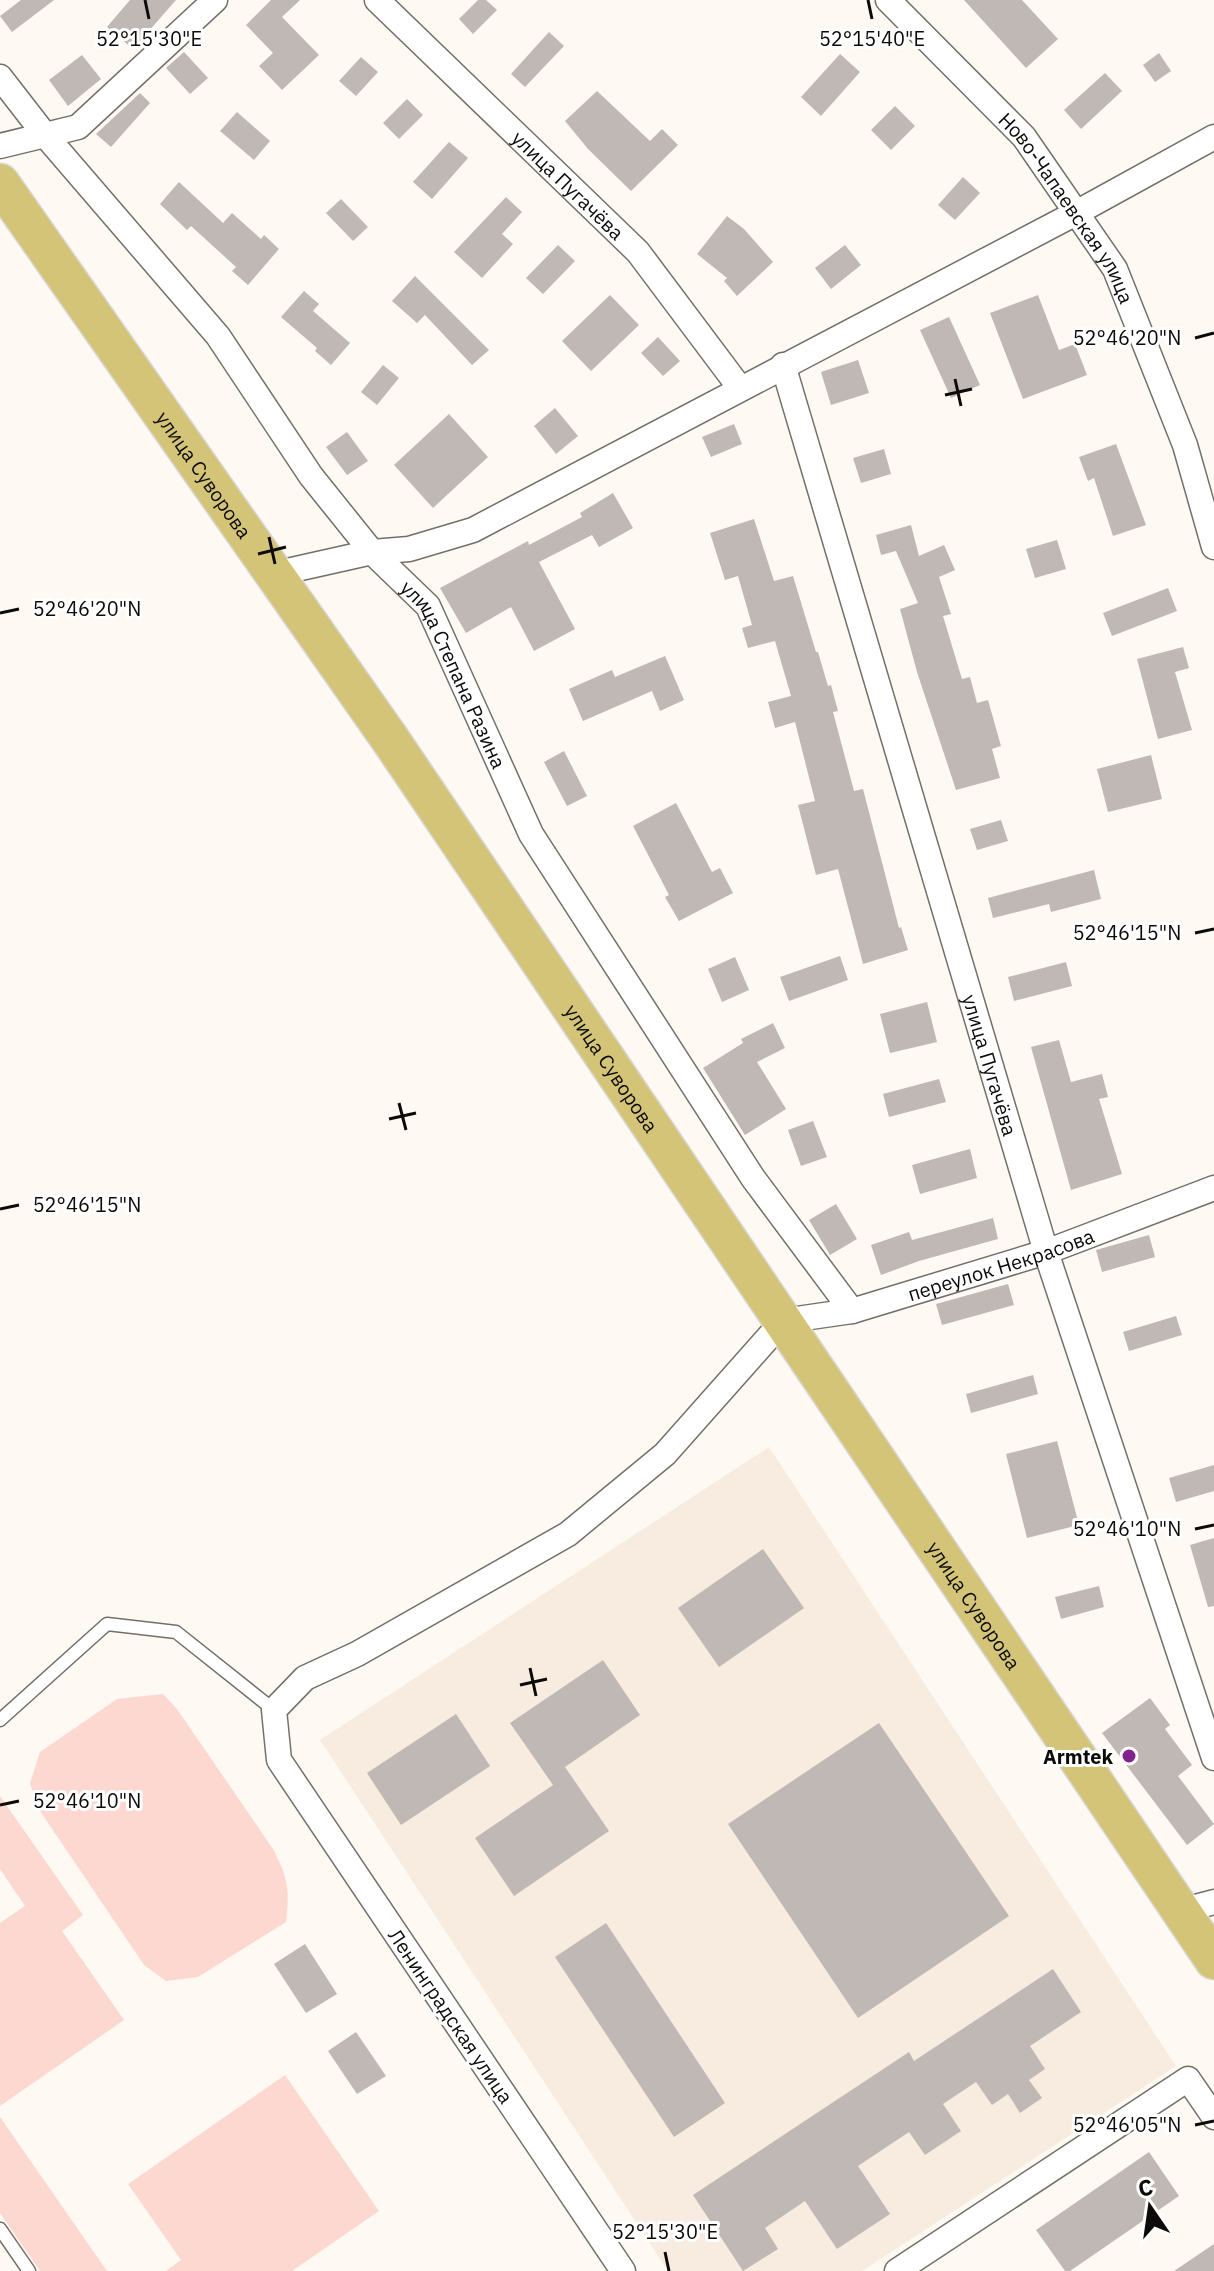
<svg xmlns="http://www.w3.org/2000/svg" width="1214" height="2271" viewBox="0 0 1214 2271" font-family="'IBM Plex Sans',sans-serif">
	<rect width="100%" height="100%" fill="#fef9f2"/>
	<polygon fill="#f7ecdf" points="769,1447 1176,2066 862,2271 668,2271 320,1740"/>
	<g fill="#fcd8d1">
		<path d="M163,1694L177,1709L273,1849C288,1877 290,1891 286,1922L198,1977L166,1981L144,1965L38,1808L30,1783L40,1752L117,1699Z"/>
		<polygon points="0,1796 83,1915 62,1931 124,2020 0,2106 0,1923 25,1906 0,1869"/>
		<polygon points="285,2075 379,2211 292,2271 166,2271 181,2260 128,2184"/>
		<polygon points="0,2117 107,2271 40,2271 0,2213"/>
	</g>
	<g fill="#c0b8b4">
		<polygon points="21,0 54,0 12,32 0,16"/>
		<polygon points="130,0 176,0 133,49 107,27"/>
		<polygon points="271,0 300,0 282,17 319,55 282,90 259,66 273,53 246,25"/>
		<polygon points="478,0 486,0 497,10 473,34 459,19"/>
		<polygon points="964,0 1022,0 1058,39 1026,68"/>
		<polygon points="549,32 564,46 525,87 511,74"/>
		<polygon points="184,52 208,78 190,94 166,68"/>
		<polygon points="1159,53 1171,71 1155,82 1143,65"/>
		<polygon points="840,54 860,72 821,116 801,97"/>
		<polygon points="82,55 101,79 68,106 49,80"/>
		<polygon points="361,57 378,72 356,96 339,81"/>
		<polygon points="1105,73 1122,91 1081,129 1064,110"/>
		<polygon points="597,91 650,141 662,129 678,145 631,191 588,149 565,121"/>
		<polygon points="140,93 150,103 111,147 96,134"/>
		<polygon points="407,99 423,115 399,139 383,123"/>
		<polygon points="895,106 915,126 891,150 871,130"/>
		<polygon points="237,112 270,141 254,160 220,131"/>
		<polygon points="449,142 468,158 432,199 413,182"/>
		<polygon points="963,177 980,193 955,220 938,205"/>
		<polygon points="179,182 223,223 232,213 261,239 264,235 279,249 248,285 232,271 236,267 191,226 187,230 160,204"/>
		<polygon points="506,197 522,212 502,234 513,244 482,278 454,252"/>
		<polygon points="341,199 368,227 353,241 326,213"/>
		<polygon points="727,216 744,229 773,262 737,296 724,281 727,278 697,254"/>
		<polygon points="558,245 575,261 543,294 526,278"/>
		<polygon points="845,245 861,265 831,289 815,268"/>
		<polygon points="415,276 489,350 472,365 425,315 417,323 392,301"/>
		<polygon points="304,291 319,304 313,311 350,343 331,365 315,351 317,348 281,317"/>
		<polygon points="610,295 639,325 591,371 562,341"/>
		<polygon points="1038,295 1059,350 1075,344 1087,375 1023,399 990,313"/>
		<polygon points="949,317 980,385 951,398 920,330"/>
		<polygon points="658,337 680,361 663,376 641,353"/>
		<polygon points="858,360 869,393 831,405 821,372"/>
		<polygon points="383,365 399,378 377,405 361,392"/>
		<polygon points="555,408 578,436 556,454 534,426"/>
		<polygon points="449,414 488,457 433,508 394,465"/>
		<polygon points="734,424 742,444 711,457 702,437"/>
		<polygon points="347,432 368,461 347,475 326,447"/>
		<polygon points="1116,444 1146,525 1113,536 1094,478 1088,481 1079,457"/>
		<polygon points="884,449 891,474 861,483 853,458"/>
		<polygon points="613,493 633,528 599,547 592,535 539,562 575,629 534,651 511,607 466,633 440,588 528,541 529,545 582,517 580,513"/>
		<polygon points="754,519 774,581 793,576 816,652 818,652 828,686 831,685 838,711 833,712 854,791 863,789 899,928 901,927 908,950 863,964 838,869 816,875 798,805 815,801 795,722 775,728 768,702 791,696 775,641 748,648 742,628 752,625 738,576 725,580 710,533"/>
		<polygon points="911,525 919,556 944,545 955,570 939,577 951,614 943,616 962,679 970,677 977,703 988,700 1001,746 992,749 1000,778 956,790 917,672 900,609 918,603 896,551 881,555 876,535"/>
		<polygon points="1057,540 1066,569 1035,578 1026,549"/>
		<polygon points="1168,588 1177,611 1112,636 1103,613"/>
		<polygon points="1183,647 1189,668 1175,672 1192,730 1158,739 1137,659"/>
		<polygon points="665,656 684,700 660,711 652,691 583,721 569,689 612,670 615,677"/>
		<polygon points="564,751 587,796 567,806 544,762"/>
		<polygon points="1151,755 1162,799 1108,812 1097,769"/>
		<polygon points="676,803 712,872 720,868 733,893 679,921 665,897 669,895 633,826"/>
		<polygon points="1001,820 1008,841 977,850 970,829"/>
		<polygon points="1094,870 1101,899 1051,912 1049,904 993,918 988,898"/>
		<polygon points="840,956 848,980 789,1001 780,977"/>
		<polygon points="735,957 749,990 722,1002 708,969"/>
		<polygon points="1066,962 1072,986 1014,1001 1008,977"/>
		<polygon points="927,1002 937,1042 890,1053 880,1014"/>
		<polygon points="773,1023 785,1048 757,1062 786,1109 745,1135 703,1068 743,1043 741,1039"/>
		<polygon points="1059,1040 1071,1082 1102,1074 1108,1097 1099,1099 1122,1174 1071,1190 1031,1047"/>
		<polygon points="939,1079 946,1102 889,1117 883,1094"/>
		<polygon points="813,1121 827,1157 801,1166 788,1130"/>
		<polygon points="970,1149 977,1178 920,1194 912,1165"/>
		<polygon points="836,1204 857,1239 830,1255 809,1220"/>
		<polygon points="993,1218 998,1239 919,1261 881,1275 871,1245 909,1232 912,1240"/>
		<polygon points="1149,1235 1155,1257 1102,1272 1096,1250"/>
		<polygon points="1008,1284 1014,1305 942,1325 936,1304"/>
		<polygon points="1176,1316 1182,1335 1129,1351 1123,1332"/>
		<polygon points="1033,1375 1038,1394 971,1413 966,1394"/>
		<polygon points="1057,1441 1079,1525 1027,1538 1006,1454"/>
		<polygon points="1214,1465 1214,1491 1176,1502 1169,1478"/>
		<polygon points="1214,1538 1214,1606 1208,1607 1190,1545"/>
		<polygon points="763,1549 804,1608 719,1667 678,1608"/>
		<polygon points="1099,1586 1104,1607 1061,1619 1055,1597"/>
		<polygon points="603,1660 640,1715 565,1767 609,1831 514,1896 475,1838 553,1785 510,1723"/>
		<polygon points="1150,1698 1170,1725 1165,1729 1192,1765 1178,1776 1214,1824 1187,1845 1102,1733"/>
		<polygon points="456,1714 490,1766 401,1825 367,1773"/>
		<polygon points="879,1723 1009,1916 858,2018 728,1824"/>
		<polygon points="606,1923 725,2103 674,2137 555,1957"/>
		<polygon points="305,1944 337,1994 306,2013 274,1964"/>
		<polygon points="1053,1969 1081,2012 1030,2046 1045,2069 1029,2080 1042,2098 1020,2113 1008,2094 992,2105 976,2082 943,2104 961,2131 925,2155 909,2132 858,2166 890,2214 837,2249 805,2201 765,2228 778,2249 743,2271 693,2195 909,2052 914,2061"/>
		<polygon points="356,2032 386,2076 357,2094 328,2051"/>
		<polygon points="1149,2152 1179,2196 1070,2271 1065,2271 1036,2230"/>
		<polygon points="1214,2244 1214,2271 1174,2271"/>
	</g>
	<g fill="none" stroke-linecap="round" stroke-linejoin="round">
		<g stroke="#746f69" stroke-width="15">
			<g id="service">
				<polyline points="0,1720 107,1624 176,1632 274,1710"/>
				<polyline points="0,2229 29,2271"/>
			</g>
		</g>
		<g stroke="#746f69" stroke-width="27">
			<g id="minor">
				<path id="s1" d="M377,0L638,252L740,388"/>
				<path id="s2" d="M888,0L1024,137L1115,269L1185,445L1214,547"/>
				<path id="s3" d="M0,77L45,135L218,336L311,476L372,552L428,606L531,834L753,1178L852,1311"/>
				<polyline points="0,146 78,127 215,0"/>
				<path id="s4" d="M783,365L1046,1252L1214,1758"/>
				<polyline points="274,574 372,552 409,549 473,530 1076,213 1214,137"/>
				<polyline points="1180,1911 1214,1902"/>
				<path id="s5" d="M623,2271L279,1760L274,1710L305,1678L357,1654L568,1534L665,1454L783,1321L852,1311L1046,1252L1214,1188"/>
				<polyline points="897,2271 1188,2079 1214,2117"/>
			</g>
		</g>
		<g stroke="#d8d8d8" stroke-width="41">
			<g id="primary">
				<path id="s6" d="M0,183L392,742L1214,1960"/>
			</g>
		</g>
		<use href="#service" stroke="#fff" stroke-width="12"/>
		<use href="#minor" stroke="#fff" stroke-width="24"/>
		<use href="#primary" stroke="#d4c477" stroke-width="38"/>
	</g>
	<path fill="none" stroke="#0d0b09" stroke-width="3" d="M145,0L149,19M868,0L872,19M1195,338L1214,333M955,379L961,406M945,395L972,389M269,537L275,564M258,554L286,547M0,613L19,609M1195,933L1214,929M399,1103L406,1130M389,1119L416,1113M0,1209L19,1205M1195,1529L1214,1525M530,1668L536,1696M520,1685L547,1679M0,1805L19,1801M1195,2125L1214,2121M665,2252L669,2271"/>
	<circle fill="#83228c" stroke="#fff" stroke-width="3" cx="1129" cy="1756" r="8"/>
	<g text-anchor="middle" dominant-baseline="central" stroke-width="6" stroke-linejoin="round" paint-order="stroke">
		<g font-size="20" fill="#0d0b09" stroke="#fff">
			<text stroke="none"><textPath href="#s1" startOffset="266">улица Пугачёва</textPath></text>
			<text stroke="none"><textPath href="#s2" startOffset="276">Ново-Чапаевская улица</textPath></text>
			<text stroke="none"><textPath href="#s6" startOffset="356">улица Суворова</textPath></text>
			<text stroke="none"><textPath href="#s3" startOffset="754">улица Степана Разина</textPath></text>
			<text stroke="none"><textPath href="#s4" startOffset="730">улица Пугачёва</textPath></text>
			<text stroke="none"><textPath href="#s6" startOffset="1076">улица Суворова</textPath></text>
			<text stroke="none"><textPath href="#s5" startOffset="1540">переулок Некрасова</textPath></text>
			<text stroke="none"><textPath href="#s6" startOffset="1724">улица Суворова</textPath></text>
			<text transform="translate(451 2016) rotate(56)">Ленинградская улица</text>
		</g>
		<g font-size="20" font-weight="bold" fill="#0d0b09" stroke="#fff" text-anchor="end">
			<text x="1113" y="1756">Armtek</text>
		</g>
	</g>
	<g font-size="20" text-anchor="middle" fill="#0d0b09" stroke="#fff" stroke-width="6" stroke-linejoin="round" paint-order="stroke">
		<text x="149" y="46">52°15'30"E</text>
		<text x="872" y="46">52°15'40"E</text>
		<text x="1127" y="345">52°46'20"N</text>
		<text x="87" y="616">52°46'20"N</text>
		<text x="1127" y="940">52°46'15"N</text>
		<text x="87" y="1212">52°46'15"N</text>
		<text x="1127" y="1536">52°46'10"N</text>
		<text x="87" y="1808">52°46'10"N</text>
		<text x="1127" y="2132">52°46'05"N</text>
		<text x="665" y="2239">52°15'30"E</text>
	</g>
	<g transform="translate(1150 2207) rotate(347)" stroke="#ffffff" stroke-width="6" paint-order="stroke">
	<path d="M0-6L14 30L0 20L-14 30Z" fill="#0d0b09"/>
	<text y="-12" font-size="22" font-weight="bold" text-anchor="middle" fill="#0d0b09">С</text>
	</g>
</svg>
